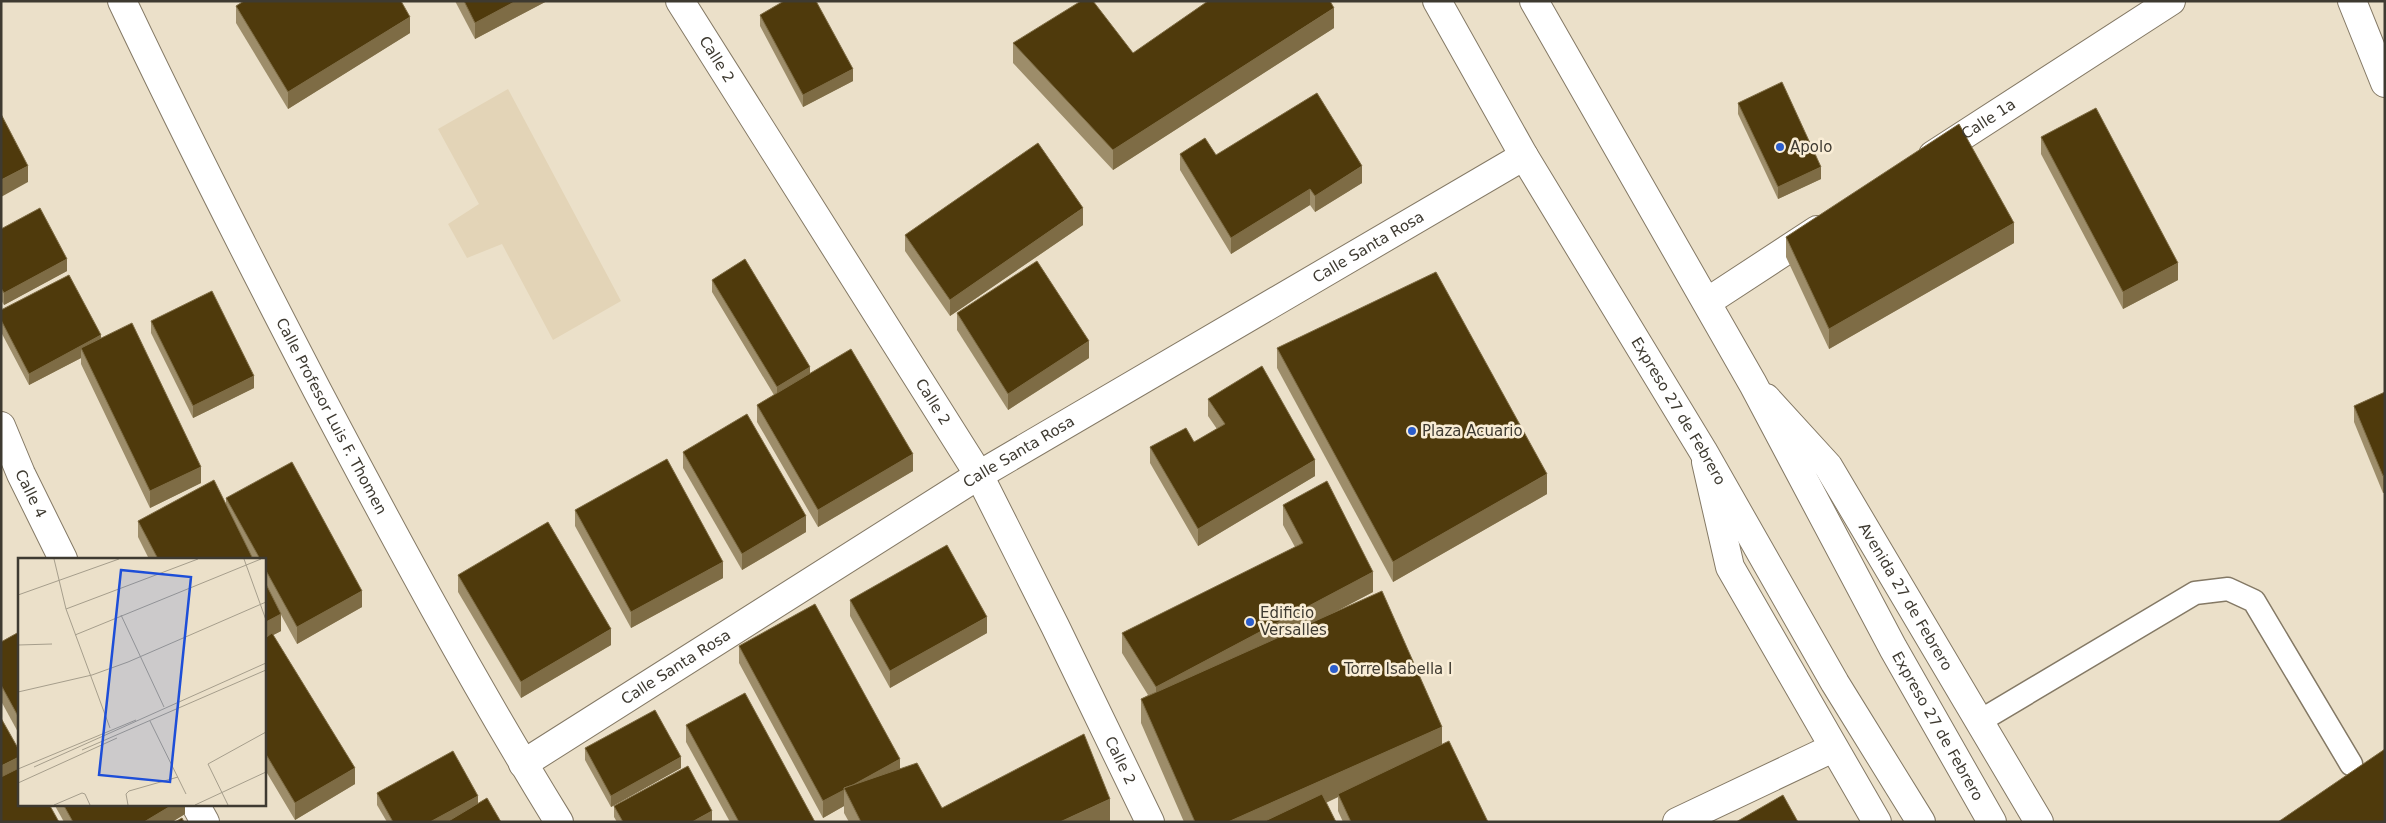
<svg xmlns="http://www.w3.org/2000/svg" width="2386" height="823" viewBox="0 0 2386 823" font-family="'DejaVu Sans',sans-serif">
	<rect width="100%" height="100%" fill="#ebe0c9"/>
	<polygon fill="#e3d4b7" points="508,89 621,301 553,340 502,244 467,258 448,224 479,204 438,129"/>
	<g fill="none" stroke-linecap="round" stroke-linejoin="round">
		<g stroke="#847965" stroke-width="25">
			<polyline id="service" points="1980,721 2195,593 2228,589 2254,601 2351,764"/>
		</g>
		<g stroke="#847965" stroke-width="30">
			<g id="minor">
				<path id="s1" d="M122,1C184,132 250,261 317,390C394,536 472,681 559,822"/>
				<path id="s2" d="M680,1L979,475L1055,626L1150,822"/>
				<polyline points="2352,1 2385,83"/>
				<path id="s3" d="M1933,155L2171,1"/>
				<polyline points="1707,302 1817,230"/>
				<path id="s4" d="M1,426L21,474L63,559"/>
				<path id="s5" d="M523,764L979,475L1524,156"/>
				<polyline points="195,804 205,822"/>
				<polyline points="1677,822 1833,748"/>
			</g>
		</g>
		<g stroke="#847965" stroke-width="30">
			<g id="primary">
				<path id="s6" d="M1766,398L1828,466L2039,822"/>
				<polyline points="1706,462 1730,567 1877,822"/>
			</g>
		</g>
		<g stroke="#847965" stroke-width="30">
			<g id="motorway">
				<path id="s7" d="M1437,1L1524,156L1703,451L1835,683L1921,822"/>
				<path id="s8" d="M1534,1L1753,384L1893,648L1992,822"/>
			</g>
		</g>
		<use href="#service" stroke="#fff" stroke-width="22"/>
		<use href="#minor" stroke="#fff" stroke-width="28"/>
		<use href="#primary" stroke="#fff" stroke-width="28"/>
		<use href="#motorway" stroke="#fff" stroke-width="28"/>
	</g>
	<g fill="#9d8d6a">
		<polygon points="455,1 547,1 475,39"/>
		<polygon points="236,6 410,33 288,109 236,23"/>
		<polygon points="760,15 853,81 803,107 760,26"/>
		<polygon points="1334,28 1113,170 1013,63 1013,43 1133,53"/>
		<polygon points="1738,103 1821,179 1778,199 1738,114"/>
		<polygon points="2041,137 2178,280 2123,309 2041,154"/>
		<polygon points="1180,154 1216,155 1362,183 1315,212 1310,205 1231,254 1180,170"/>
		<polygon points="1083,225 950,316 905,251 905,235"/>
		<polygon points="1,229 67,271 4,305 1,300"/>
		<polygon points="1786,237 2014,243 1829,349 1786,257"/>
		<polygon points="712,280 810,374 913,471 818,527 757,422 757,405 774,395 712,292"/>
		<polygon points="1,310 101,338 201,483 150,508 81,364 81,358 29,385 1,332"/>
		<polygon points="957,313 1089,358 1008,410 957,330"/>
		<polygon points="151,321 254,388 193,418 151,333"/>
		<polygon points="1277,348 1547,494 1393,582 1277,368"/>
		<polygon points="2385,392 2385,492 2383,493 2354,422 2354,406"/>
		<polygon points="1208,399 1315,476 1198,546 1150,463 1150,447 1194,442 1217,429 1208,416"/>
		<polygon points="683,452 806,532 742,570 683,468"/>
		<polygon points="226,498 362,607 297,644 280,613 281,631 273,635 355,784 295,820 264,768 264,559 149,559 138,537 138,521 226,506"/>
		<polygon points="1283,505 1373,592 1330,614 1442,745 1488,822 1343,822 1338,811 1338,797 1326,803 1336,822 1184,822 1141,723 1141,699 1148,695 1122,653 1122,633 1295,547 1283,525"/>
		<polygon points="575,510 723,578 631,628 575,526"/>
		<polygon points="458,575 611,645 521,698 458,592"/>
		<polygon points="850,600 987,633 890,688 850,616"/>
		<polygon points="19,632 19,734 1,701 1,642"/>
		<polygon points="739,646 900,769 942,808 1110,822 849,822 844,813 844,806 823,818 739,663"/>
		<polygon points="686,725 815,822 730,822 686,742"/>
		<polygon points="585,748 681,768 611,807 585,760"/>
		<polygon points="377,793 478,804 501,822 387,822 377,805"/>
		<polygon points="54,804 185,804 185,814 172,822 64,822"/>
		<polygon points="614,806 712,822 617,822 614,817"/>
	</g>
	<g fill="#7e6c45">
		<polygon points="516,1 547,1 475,39 475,23"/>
		<polygon points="1334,8 1334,28 1113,170 1113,150"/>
		<polygon points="410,17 410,33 288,109 288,92"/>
		<polygon points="853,69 853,81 803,107 803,95"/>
		<polygon points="28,166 28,182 1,197 1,180"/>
		<polygon points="1362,166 1362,183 1315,212 1315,196"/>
		<polygon points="1821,167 1821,179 1778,199 1778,187"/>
		<polygon points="1310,189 1310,205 1231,254 1231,238"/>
		<polygon points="1083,208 1083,225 950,316 950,300"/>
		<polygon points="2014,223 2014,243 1829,349 1829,329"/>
		<polygon points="67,259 67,271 4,305 4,293"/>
		<polygon points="2178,263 2178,280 2123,309 2123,292"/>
		<polygon points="101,335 101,347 81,348 81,358 29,385 29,374"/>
		<polygon points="1089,341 1089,358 1008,410 1008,394"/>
		<polygon points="810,367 810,379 777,399 777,387"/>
		<polygon points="254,376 254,388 193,418 193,406"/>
		<polygon points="913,454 913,471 818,527 818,510"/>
		<polygon points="1315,460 1315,476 1198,546 1198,529"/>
		<polygon points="201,467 201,483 150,508 150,491"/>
		<polygon points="1547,474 1547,494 1393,582 1393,562"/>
		<polygon points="2385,475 2385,492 2383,493 2383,476"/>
		<polygon points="806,516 806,532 742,570 742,554"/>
		<polygon points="723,562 723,578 631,628 631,612"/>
		<polygon points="1373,572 1373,592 1156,707 1156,687"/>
		<polygon points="362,591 362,607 297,644 297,627"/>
		<polygon points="281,614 281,631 264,640 264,623"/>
		<polygon points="987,617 987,633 890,688 890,671"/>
		<polygon points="611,629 611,645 521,698 521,682"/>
		<polygon points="1442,727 1442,751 1338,794 1338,797 1283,822 1228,822"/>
		<polygon points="19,757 19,773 1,783 1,766"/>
		<polygon points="681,757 681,768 611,807 611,796"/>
		<polygon points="900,759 900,776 845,790"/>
		<polygon points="355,768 355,784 295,820 295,803"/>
		<polygon points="844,790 844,806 823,818 823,801"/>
		<polygon points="478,796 478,807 452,822 430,822"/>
		<polygon points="1110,799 1110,822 1060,822"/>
		<polygon points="174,804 185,804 185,814 172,822 144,822"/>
		<polygon points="712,811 712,822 692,822"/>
	</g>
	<g fill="#4f3a0c" stroke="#7e6c45">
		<polygon points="244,1 401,1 410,17 288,92 236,6"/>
		<polygon points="464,1 516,1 475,23"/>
		<polygon points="784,1 816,1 853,69 803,95 760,15"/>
		<polygon points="1081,1 1093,1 1133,53 1208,1 1330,1 1334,8 1113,150 1013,43"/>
		<polygon points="1782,82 1821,167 1778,187 1738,103"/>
		<polygon points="1317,93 1362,166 1315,196 1310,189 1231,238 1180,154 1205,138 1216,155"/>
		<polygon points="2096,108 2178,263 2123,292 2041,137"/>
		<polygon points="1,114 28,166 1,180"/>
		<polygon points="1959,124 2014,223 1829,329 1786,237"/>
		<polygon points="1038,143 1083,208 950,300 905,235"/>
		<polygon points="40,208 67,259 4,293 1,288 1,229"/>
		<polygon points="745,259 810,367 777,387 712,280"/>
		<polygon points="1037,261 1089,341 1008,394 957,313"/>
		<polygon points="1436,272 1547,474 1393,562 1277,348"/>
		<polygon points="69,275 101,335 29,374 1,320 1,310"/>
		<polygon points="212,291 254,376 193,406 151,321"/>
		<polygon points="132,323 201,467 150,491 81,348"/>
		<polygon points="851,349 913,454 818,510 757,405"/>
		<polygon points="1262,366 1315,460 1198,529 1150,447 1186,428 1194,442 1225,424 1208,399"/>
		<polygon points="2385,392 2385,475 2383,476 2354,406"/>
		<polygon points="747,414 806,516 742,554 683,452"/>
		<polygon points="667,459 723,562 631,612 575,510"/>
		<polygon points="292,462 362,591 297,627 264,567 264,559 260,559 226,498"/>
		<polygon points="214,480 253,559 158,559 138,521"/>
		<polygon points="1327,481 1373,572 1156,687 1122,633 1303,543 1283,505"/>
		<polygon points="548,522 611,629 521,682 458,575"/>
		<polygon points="947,545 987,617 890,671 850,600"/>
		<polygon points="264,580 281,614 264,623"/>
		<polygon points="1382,591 1442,727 1228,822 1195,822 1141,699"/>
		<polygon points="815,604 900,759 853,785 844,788 844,790 823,801 739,646"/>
		<polygon points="19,632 19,718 1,685 1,642"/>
		<polygon points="272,633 355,768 295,803 264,751 264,639"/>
		<polygon points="745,693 815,822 739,822 686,725"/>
		<polygon points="655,710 681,757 611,796 585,748"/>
		<polygon points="1,718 19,750 19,757 1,766"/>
		<polygon points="1084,734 1110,799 1060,822 861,822 844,788 917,763 942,808"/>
		<polygon points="1449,741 1488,822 1351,822 1338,794"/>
		<polygon points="2385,749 2385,822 2278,822"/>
		<polygon points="453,751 478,796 430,822 393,822 377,793"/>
		<polygon points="688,766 712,811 692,822 623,822 614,806"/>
		<polygon points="19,768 19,804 49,804 59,822 1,822 1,777"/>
		<polygon points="1322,794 1336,822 1263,822"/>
		<polygon points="1783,795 1798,822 1736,822"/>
		<polygon points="487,798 501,822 447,822"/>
		<polygon points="63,804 174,804 144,822 73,822"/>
		<polygon points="182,818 184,822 175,822"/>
	</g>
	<g fill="#2b5dcc" stroke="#f9edd6" stroke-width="2">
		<circle cx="1780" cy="147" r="5"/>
		<circle cx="1412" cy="431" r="5"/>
		<circle cx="1250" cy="622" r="5"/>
		<circle cx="1334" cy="669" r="5"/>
	</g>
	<g text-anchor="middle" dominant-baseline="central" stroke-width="5" stroke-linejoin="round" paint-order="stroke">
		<g font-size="15" fill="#3e3a31" stroke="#f9edd6">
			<text stroke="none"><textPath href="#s2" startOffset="69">Calle 2</textPath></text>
			<text stroke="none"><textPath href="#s3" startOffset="66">Calle 1a</textPath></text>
			<text stroke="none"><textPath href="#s5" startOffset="991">Calle Santa Rosa</textPath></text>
			<text stroke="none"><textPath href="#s2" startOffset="474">Calle 2</textPath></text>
			<text stroke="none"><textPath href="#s7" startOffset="476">Expreso 27 de Febrero</textPath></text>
			<text stroke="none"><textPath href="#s1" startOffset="465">Calle Profesor Luis F. Thomen</textPath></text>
			<text stroke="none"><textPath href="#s5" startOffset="586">Calle Santa Rosa</textPath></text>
			<text stroke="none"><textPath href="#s4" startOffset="74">Calle 4</textPath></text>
			<text stroke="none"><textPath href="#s6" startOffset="244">Avenida 27 de Febrero</textPath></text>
			<text stroke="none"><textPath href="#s5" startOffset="181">Calle Santa Rosa</textPath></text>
			<text stroke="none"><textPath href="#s8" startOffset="830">Expreso 27 de Febrero</textPath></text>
			<text stroke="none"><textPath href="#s2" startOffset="879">Calle 2</textPath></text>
		</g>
		<g font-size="15" fill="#3e3a31" stroke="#f9edd6" text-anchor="start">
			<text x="1790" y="147">Apolo</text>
			<text x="1422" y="431">Plaza Acuario</text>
			<text x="1260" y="613">Edificio<tspan x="1260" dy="17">Versalles</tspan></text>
			<text x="1344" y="669">Torre Isabella I</text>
		</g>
	</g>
	<g transform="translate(18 558)">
		<rect width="248" height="248" fill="#ebe0c9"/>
		<path fill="none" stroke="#a69e8c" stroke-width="1" d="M36,1L48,51L92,170M226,1L248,62M0,37L101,1M48,51L180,1M103,57L146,149M57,77L243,1M0,87L34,86M0,134L74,117L110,104L248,44M132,163L168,236M64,192L248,112M16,209L248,105M0,211L118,162M0,225L99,180M36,247L64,235L67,236L72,247M110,247L108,236L111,233L160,219M177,247L248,214M210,247L190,206L248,174"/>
		<path fill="#1d4ed8" fill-opacity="0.15" stroke="#1d4ed8" stroke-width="2.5" d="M103,12L173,19L152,224L81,217Z"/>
		<rect width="248" height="248" fill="none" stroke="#3e3a31" stroke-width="2.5"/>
	</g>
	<rect width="2386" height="823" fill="none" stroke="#3e3a31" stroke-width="5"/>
</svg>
